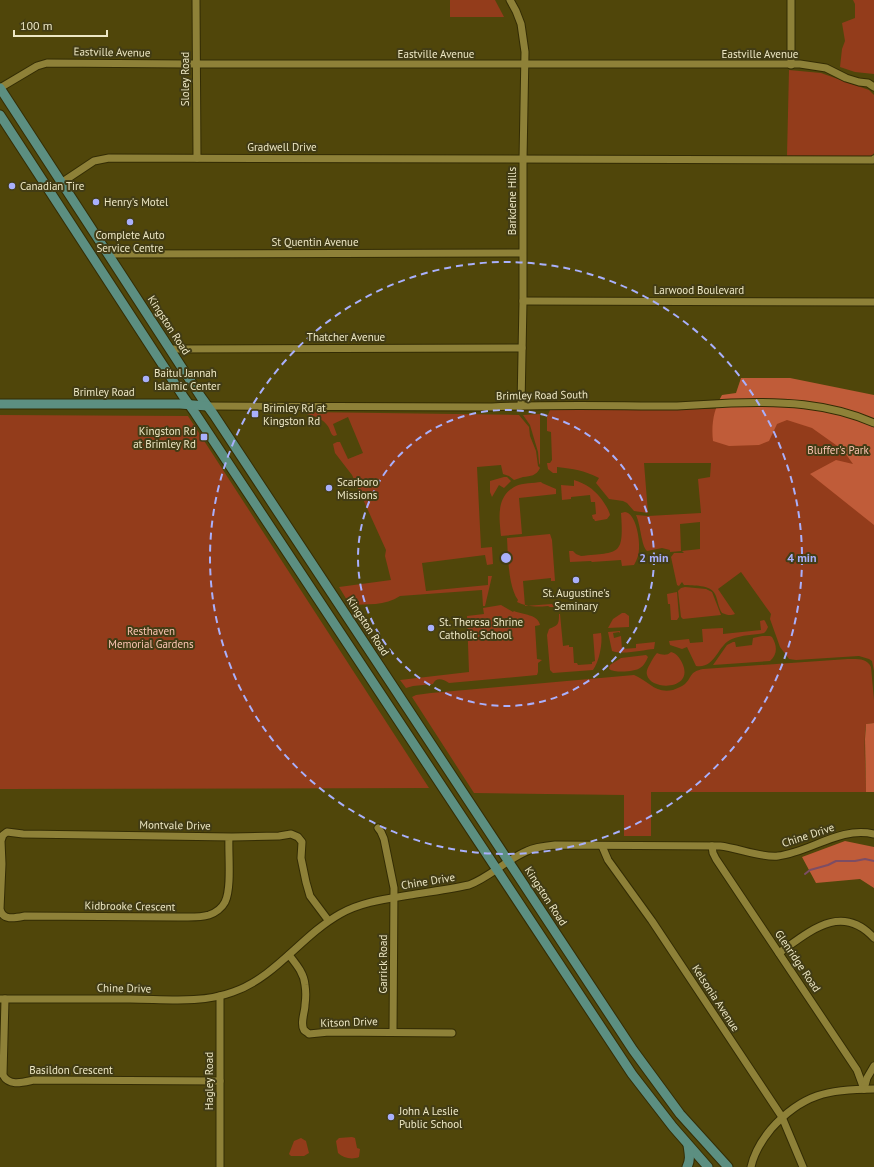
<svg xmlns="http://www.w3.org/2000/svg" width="874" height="1167" viewBox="0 0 874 1167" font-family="'PT Sans',sans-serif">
	<rect width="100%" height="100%" fill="#50460a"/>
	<g fill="#933c1b">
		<polygon points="450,0 495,0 504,17 450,17"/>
		<polygon points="853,0 874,0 874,74 855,72 840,67 842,49 845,41 842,23 855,18 855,4"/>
		<polygon points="789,70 821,73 869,90 874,95 874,153 872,156 868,157 787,156"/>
		<path d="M804,407L874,430V671L872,661L869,659L859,656L796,660L789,659L780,647L770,619L771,614L741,572L718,589L735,614C730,616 727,615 722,613C718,607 718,600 715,594C710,584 693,586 684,585L682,582L679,586L677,585L671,557L674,553H684L682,551L700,549V522L680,524L681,551L670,552V550L662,548L647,551C641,545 641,526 636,515L648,516L701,513L698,479L710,477L711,463H644L648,513L634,511L627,503L623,501L609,499L596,483L599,478C583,470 574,469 557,467V473H553L548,469L547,463H550L552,460L551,432L547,431V417L550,410L689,409Z"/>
		<path d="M307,412L519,415L529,427L530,436L536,451L538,466L540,468C536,476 531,476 523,477C520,478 517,479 514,480L509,476L503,474L501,465L477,467L481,548L492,547L493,564L487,565L485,555L422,563L426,591L488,585V576H492L485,606H483L482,590L400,596C385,606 367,604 350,605L339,587L391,580L385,556L386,550L352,475L335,453L333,444L337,442H340L348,459L363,453L348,417L333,424L337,435L334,436C330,434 331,430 327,425C323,419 314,416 307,414Z"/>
		<polygon points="540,414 540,465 539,463 538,452 530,425 523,415"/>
		<polygon points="0,415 188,416 429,788 0,789"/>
		<polygon points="504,477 507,477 511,481 504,488 499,485 492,497 490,492 490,481"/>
		<path d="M574,480C580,482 585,484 589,487C597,492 608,506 610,515L607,519L596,521H595L594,519H593L592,515L596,514L595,502H591L590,495L571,497V499L562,500L561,485L574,486Z"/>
		<path d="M541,482L542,483L556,489V494L519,498L522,534L501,536C499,517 496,496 516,486C522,483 534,483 541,482Z"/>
		<path d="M625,512C636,513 640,540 639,549C639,554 637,560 634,565L622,566L621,560L592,562L591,561L570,562L569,551H573L576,554L581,556C620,552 624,556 621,513Z"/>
		<path d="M550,534L552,540L555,581H551V578L523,581L525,606L552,604L554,607H550L548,606C536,607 528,607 517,602L518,600C508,586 508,555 507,538Z"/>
		<polygon points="685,587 706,589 712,592 721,615 683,619 681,617 678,591 681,588"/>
		<polygon points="677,592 679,617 677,620 671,620 670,604 668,604 667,594"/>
		<path d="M501,605L513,612L514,611C523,615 538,614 540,625L535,626L537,659L542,660L538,663V672L537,675L449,683C443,679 436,677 433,684L413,686L406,688L400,680L469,672L467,616L484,614L483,608Z"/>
		<polygon points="622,613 625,613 629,616 629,627 608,628 613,619"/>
		<path d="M559,614H560L563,646L569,645V647H573L574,663H577L578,665L592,664V662L595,661L593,634L601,633C603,643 599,662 593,670L553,673L550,670L547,635L549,629C558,625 559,625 559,614Z"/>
		<path d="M764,620L765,621L768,627L766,631L764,633C754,635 741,635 732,639C717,645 716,669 696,666L687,647L682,649L670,645L669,641L689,639L690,643L703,642L702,629L723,628V634L761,630L760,621Z"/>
		<path d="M620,631V633L619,632L613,633L614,638L621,636L622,649L636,648V644L655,642L654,649C643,650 623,655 612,651L608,632Z"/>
		<path d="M762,636H770L772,637C777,645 778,654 770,661L713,665L727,645L733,642H735L736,647L752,645L753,638Z"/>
		<path d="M671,652C677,653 681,660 683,665C693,690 651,691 647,675C646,671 648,667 650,664C652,660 654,656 657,653C662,655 667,656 671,652Z"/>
		<path d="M646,655L648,657C646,661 644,666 640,668C635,672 614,673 609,669L610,665L621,658Z"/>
		<path d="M848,659C857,659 867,658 871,667L874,700V723L866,724C863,746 866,769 866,792H651V836H624V795L474,793L412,697L416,695L431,693L634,675C649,681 655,694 673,690C677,688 681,687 685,684C693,676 689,672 703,669Z"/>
		<path d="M352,1137L355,1138L357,1148L360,1149L359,1157C352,1160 343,1158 338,1153L336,1141L339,1138Z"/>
		<polygon points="301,1138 306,1141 309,1153 304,1156 291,1156 289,1154 294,1141"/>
	</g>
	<g fill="#c05c39">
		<path d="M741,378H790L874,395V525L810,474L836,460L853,464L843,450L812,428L787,420L777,424L769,441L759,445L729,446L713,441C711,424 714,409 722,395L736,393Z"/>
		<polygon points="874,723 874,792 866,792 865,739 866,724"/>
		<polygon points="845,841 874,847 874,888 860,879 816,883 802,857"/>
	</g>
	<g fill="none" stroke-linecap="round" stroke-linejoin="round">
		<polyline stroke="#7c4d65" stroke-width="2" points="805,874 810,870 828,865 836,861 855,861 865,859 874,861"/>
		<g stroke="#332c04" stroke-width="9">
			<g id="minor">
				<polyline points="196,0 197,158"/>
				<polyline points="510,0 516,11 521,24 525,52 523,159 523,301 521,406"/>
				<polyline points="791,0 791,65"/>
				<polyline points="0,88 37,66 47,63 187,64 800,64 826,68 846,78 859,82 868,83 874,87"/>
				<polyline points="49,191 94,161 109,158 873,160 874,159"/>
				<polyline points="108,254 522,253"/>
				<polyline points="523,301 874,302"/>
				<polyline points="170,349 522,348"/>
				<path d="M207,406L492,407C554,404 616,406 677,406C695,405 713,404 731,403C780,401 829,403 874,423"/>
				<polyline points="378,828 381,832 384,839 394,888 393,1032"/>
				<path d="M229,837C228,853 232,888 225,902C222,908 215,913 209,915C199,918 188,917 178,917L25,916C15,918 3,921 0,909L2,864L1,841L3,835L7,832L23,834L232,837L279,836L291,834L298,837L302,842L301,858L306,882L310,896L328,920"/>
				<polyline points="602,846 608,860 652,921 782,1117 803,1167"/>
				<polyline points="712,846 713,853 716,859 857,1070 864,1089"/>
				<path d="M779,953C809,932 841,902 874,938"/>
				<path d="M289,955C296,964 304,973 305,985C306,991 306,998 305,1005C305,1012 300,1023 304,1030C305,1031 308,1033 309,1034L329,1032L452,1033"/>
				<path d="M0,999C43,999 87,999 130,999C164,999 201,1004 233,992C276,977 301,936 340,914C361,902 386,899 410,895C429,892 450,889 469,885C490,877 506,860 527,851C535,847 545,846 555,845L720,846C738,848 762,858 778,856C811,852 840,826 874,834"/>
				<path d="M5,999L3,1075C9,1087 24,1082 34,1080L220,1081"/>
				<polyline points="864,1089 867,1078 874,1066"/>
				<polyline points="220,1167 220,996"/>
				<path d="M751,1167C754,1153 762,1140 771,1129C802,1094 829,1089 874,1089"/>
			</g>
		</g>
		<g stroke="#332c04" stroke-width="11">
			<g id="major">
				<polyline points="0,88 201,397 214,415 633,1050 680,1114 728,1167"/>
				<polyline points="0,115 183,396 195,413 632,1074 673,1127 708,1167"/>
				<polyline points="0,404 180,404 207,406"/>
				<path d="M687,1167C691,1159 689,1153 688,1145"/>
			</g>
		</g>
		<use href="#minor" stroke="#8e8138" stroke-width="7"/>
		<use href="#major" stroke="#5c8f81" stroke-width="9"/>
	</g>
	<g fill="none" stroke="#a9b0fc" stroke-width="2" stroke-dasharray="7 5">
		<circle cx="506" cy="558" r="148"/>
		<circle cx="506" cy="558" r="296"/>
	</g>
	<g fill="#a9b0fc" stroke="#423c15" stroke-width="1.5">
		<circle cx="12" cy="186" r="4"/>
		<circle cx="96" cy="202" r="4"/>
		<circle cx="130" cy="222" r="4"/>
		<circle cx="146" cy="379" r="4"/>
		<rect x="251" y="410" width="8" height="8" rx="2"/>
		<rect x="200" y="433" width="8" height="8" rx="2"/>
		<circle cx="329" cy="488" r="4"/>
		<circle cx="576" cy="580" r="4"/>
		<circle cx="431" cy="628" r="4"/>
		<circle cx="391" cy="1117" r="4"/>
	</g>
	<g text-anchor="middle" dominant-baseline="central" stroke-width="4" stroke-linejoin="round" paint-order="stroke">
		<g font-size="11" fill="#ede7c4" stroke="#423c15">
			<text transform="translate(112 52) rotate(1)">Eastville Avenue</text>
			<text x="436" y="54">Eastville Avenue</text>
			<text x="760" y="54">Eastville Avenue</text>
			<text transform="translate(185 79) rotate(-90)">Sloley Road</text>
			<text x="282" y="147">Gradwell Drive</text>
			<text transform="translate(512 201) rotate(-90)">Barkdene Hills</text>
			<text x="315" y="242">St Quentin Avenue</text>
			<text x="699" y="290">Larwood Boulevard</text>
			<text transform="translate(169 325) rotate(57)">Kingston Road</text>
			<text x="346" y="337">Thatcher Avenue</text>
			<text x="104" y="392">Brimley Road</text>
			<text transform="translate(542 395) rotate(-1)">Brimley Road South</text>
			<text transform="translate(368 626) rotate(57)">Kingston Road</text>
			<text transform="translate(175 825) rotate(1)">Montvale Drive</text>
			<text transform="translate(808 835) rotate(-18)">Chine Drive</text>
			<text transform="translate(428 881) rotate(-9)">Chine Drive</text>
			<text transform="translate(546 896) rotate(57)">Kingston Road</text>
			<text transform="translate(130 906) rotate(1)">Kidbrooke Crescent</text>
			<text transform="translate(798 961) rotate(56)">Glenridge Road</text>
			<text transform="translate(383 964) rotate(-90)">Garrick Road</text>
			<text transform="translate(124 988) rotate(1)">Chine Drive</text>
			<text transform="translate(716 998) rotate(57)">Kelsonia Avenue</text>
			<text transform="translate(349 1022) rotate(-2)">Kitson Drive</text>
			<text x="71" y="1070">Basildon Crescent</text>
			<text transform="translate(209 1081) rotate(-90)">Hagley Road</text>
		</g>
		<g font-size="11" fill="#ede7c4" stroke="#423c15" text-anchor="start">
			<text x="20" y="186">Canadian Tire</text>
			<text x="104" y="202">Henry's Motel</text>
			<text x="130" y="235" text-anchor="middle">Complete Auto<tspan x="130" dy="13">Service Centre</tspan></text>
			<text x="154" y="373">Baitul Jannah<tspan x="154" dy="13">Islamic Center</tspan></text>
			<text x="263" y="408">Brimley Rd at<tspan x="263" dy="13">Kingston Rd</tspan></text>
			<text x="196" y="431" text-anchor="end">Kingston Rd<tspan x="196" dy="13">at Brimley Rd</tspan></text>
			<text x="337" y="482">Scarboro<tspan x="337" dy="13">Missions</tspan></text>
			<text x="576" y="593" text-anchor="middle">St. Augustine's<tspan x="576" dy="13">Seminary</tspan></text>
			<text x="439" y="622">St. Theresa Shrine<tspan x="439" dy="13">Catholic School</tspan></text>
			<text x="399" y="1111">John A Leslie<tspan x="399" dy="13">Public School</tspan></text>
		</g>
		<g font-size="11" fill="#fbc5b3" stroke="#423c15">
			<text x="838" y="450">Bluffer's Park</text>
			<text x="151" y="631">Resthaven<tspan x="151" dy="13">Memorial Gardens</tspan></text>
		</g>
	</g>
	<circle cx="506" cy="558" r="6" fill="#a9b0fc" stroke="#423c15" stroke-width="2"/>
	<g font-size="12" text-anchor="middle" font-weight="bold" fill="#a9b0fc" stroke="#423c15" stroke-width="4" stroke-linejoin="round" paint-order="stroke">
		<text x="654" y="562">2 min</text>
		<text x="802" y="562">4 min</text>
	</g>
	<path d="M14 30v6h93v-6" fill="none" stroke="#ede7c4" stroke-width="2"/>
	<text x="20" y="30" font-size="12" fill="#ede7c4" stroke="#423c15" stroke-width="3" paint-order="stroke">100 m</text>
</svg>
